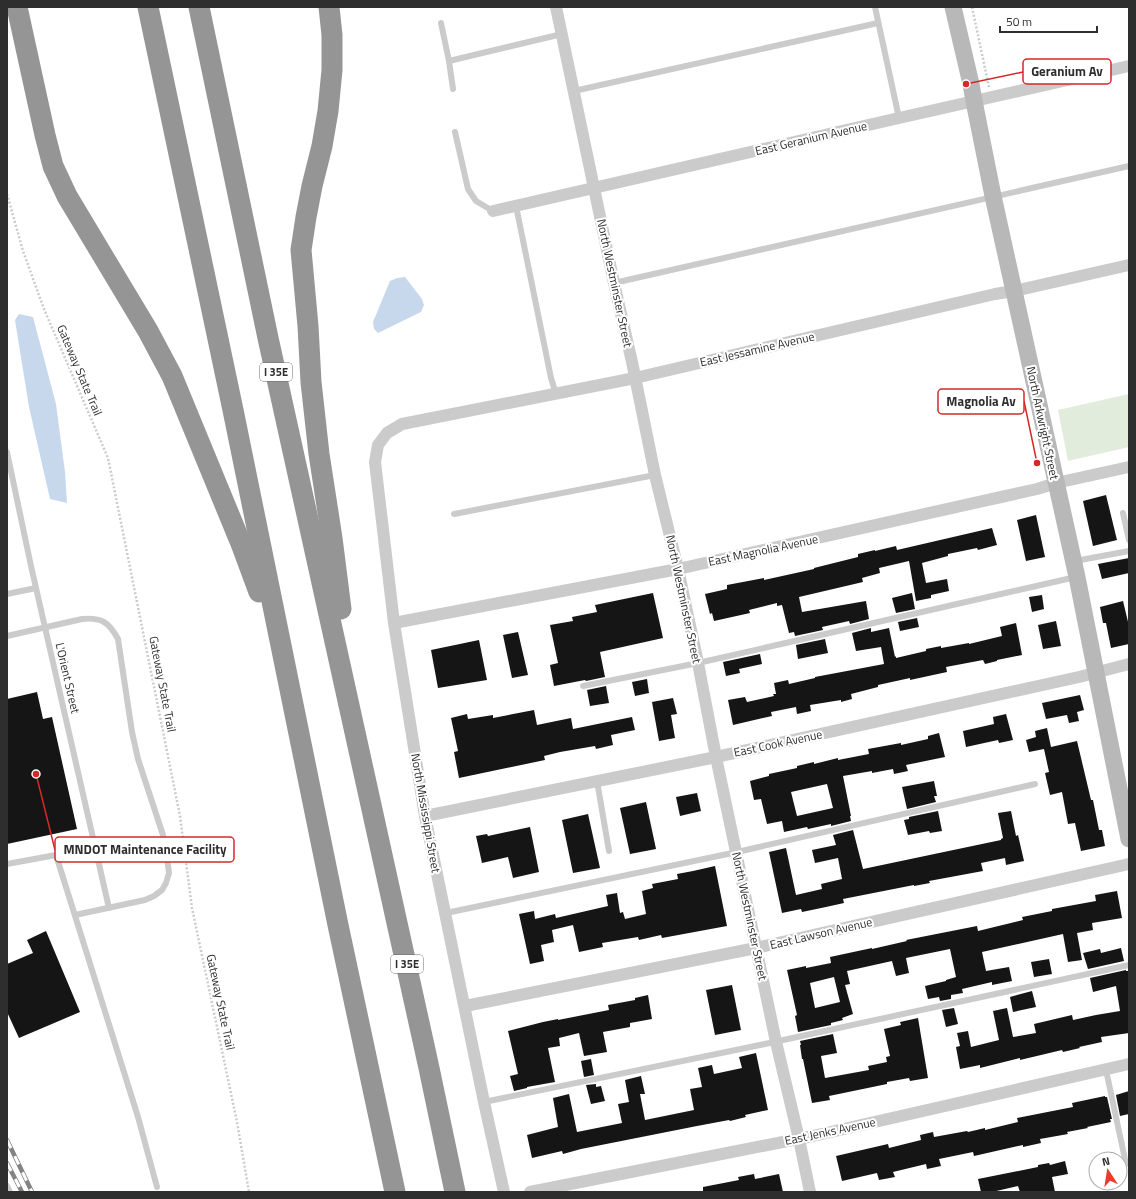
<svg xmlns="http://www.w3.org/2000/svg" width="1136" height="1199" viewBox="0 0 1136 1199" font-family="'Titillium Web',sans-serif">
	<rect width="100%" height="100%" fill="#fff"/>
	<polygon fill="#e2ecdc" points="1129,394 1129,447 1068,461 1058,410"/>
	<g fill="#c7d8ed">
		<polygon points="405,277 422,299 424,305 421,312 378,333 374,329 373,322 390,281 397,278"/>
		<polygon points="19,314 33,317 56,404 65,472 67,503 50,499 29,407 15,320"/>
	</g>
	<g fill="#151515" fill-rule="evenodd">
		<polygon points="1106,495 1117,540 1093,546 1083,501"/>
		<polygon points="1036,515 1045,557 1026,561 1017,520"/>
		<polygon points="992,528 997,545 978,550 977,548 948,554 948,556 922,563 926,583 947,579 949,591 931,595 931,598 916,601 909,561 879,568 880,573 862,578 863,582 799,597 802,612 866,601 869,619 850,624 849,621 822,627 823,630 795,636 794,632 789,633 782,605 777,606 777,603 749,610 750,613 714,621 712,613 710,614 705,594 727,589 727,585 764,578 764,580 814,569 814,568 858,557 858,554 875,550 875,551 896,546 897,550"/>
		<polygon points="1129,558 1129,573 1102,579 1098,564"/>
		<polygon points="653,593 663,638 600,652 605,677 586,681 585,680 554,686 550,665 558,663 550,625 573,621 572,617 597,612 595,605"/>
		<polygon points="912,593 915,609 896,613 892,598"/>
		<polygon points="1042,595 1044,609 1032,612 1029,597"/>
		<polygon points="1123,601 1129,626 1129,644 1111,648 1106,623 1103,623 1100,607"/>
		<polygon points="917,618 919,627 900,631 898,622"/>
		<polygon points="1056,621 1061,646 1043,649 1038,625"/>
		<polygon points="1016,623 1022,655 997,660 997,661 985,664 983,660 946,667 947,672 910,680 910,678 878,685 878,687 851,694 852,699 841,702 841,700 810,705 811,711 797,714 796,707 771,712 772,716 733,725 728,700 745,697 747,702 774,696 773,694 776,694 774,683 788,680 789,684 815,678 815,677 884,664 881,647 856,651 852,633 871,628 871,632 889,628 895,657 896,656 896,658 926,651 926,649 941,646 941,648 969,643 969,644 1002,636 1000,627"/>
		<polygon points="518,632 528,675 512,678 503,635"/>
		<polygon points="825,639 828,653 798,659 796,645"/>
		<polygon points="479,640 487,680 438,688 431,650"/>
		<polygon points="760,654 762,664 739,669 740,673 726,676 723,662"/>
		<polygon points="647,679 649,693 635,696 632,682"/>
		<polygon points="606,686 609,703 590,706 587,690"/>
		<polygon points="37,692 43,719 52,717 77,829 7,844 7,699"/>
		<polygon points="1080,695 1084,710 1077,712 1079,721 1069,723 1067,715 1046,719 1042,703"/>
		<polygon points="673,698 677,714 671,715 675,738 659,741 652,702"/>
		<polygon points="534,710 537,725 571,718 573,729 632,717 635,730 611,735 613,745 596,749 595,746 560,752 544,756 545,760 459,778 454,752 458,751 451,718 467,714 468,719 493,715 493,718"/>
		<polygon points="1006,714 1013,740 999,743 998,740 966,747 963,731 994,724 993,717"/>
		<polygon points="1047,728 1051,747 1077,741 1091,800 1093,800 1099,830 1102,830 1105,846 1081,851 1075,823 1068,824 1062,792 1050,795 1045,773 1049,772 1044,749 1029,752 1026,740 1036,737 1035,731"/>
		<path d="M939,733L945,757L906,765L908,771L894,774L893,769L872,773V771L843,776L851,816H850L851,821L831,826V824L808,829L807,827L784,832L782,821L767,824L761,799L754,800L750,781L769,776V774L797,768V766L814,762V764L838,758V760L869,754L868,749L901,743V745L928,739V736ZM827,784L833,808L797,816L791,792Z"/>
		<polygon points="934,781 937,796 934,796 936,802 907,809 902,787"/>
		<polygon points="697,793 701,811 680,816 676,797"/>
		<polygon points="646,802 656,849 630,854 620,808"/>
		<polygon points="938,811 942,831 930,833 929,831 908,835 904,820 909,819 909,817"/>
		<polygon points="1011,811 1016,836 1018,835 1024,861 1006,865 1005,858 981,863 983,871 929,881 930,883 914,886 914,885 843,899 844,903 826,907 802,912 801,909 782,913 769,852 786,848 796,895 822,889 821,884 842,879 838,858 815,863 812,850 836,845 833,835 853,830 863,869 1001,840 1001,839 1003,838 998,813"/>
		<polygon points="588,814 600,868 573,873 562,820"/>
		<polygon points="530,827 539,872 513,878 508,857 482,863 476,836 487,834 488,836"/>
		<polygon points="715,866 727,926 662,938 661,935 639,940 638,937 602,943 603,947 579,952 573,925 552,930 554,942 541,945 544,961 530,964 519,914 534,911 535,919 555,914 556,918 608,906 606,895 617,893 620,913 623,912 625,919 646,914 642,891 653,888 652,884 678,879 677,874 693,871"/>
		<path d="M1117,891L1122,918L1092,923L1093,930L1077,933L1082,960L1068,962L1063,934L982,952L986,971L1009,967L1012,981L992,985V982L962,989L963,993L951,995V999L940,1001L939,997L928,999L925,986L946,981V980L956,977L950,949L906,958L909,973L896,976L892,961L847,971L850,984L845,985L853,1014L842,1018L843,1020L831,1023V1025L798,1032L795,1016L797,1015L787,970L806,966V968L831,963L830,957L872,948V949L907,941L906,940L977,926L978,931L1023,920L1022,917L1052,911V909L1096,901L1095,895ZM834,977L840,1002L815,1008L810,983Z"/>
		<polygon points="46,931 80,1012 19,1038 7,1012 7,964 33,953 27,940"/>
		<polygon points="1121,948 1124,961 1088,969 1083,953 1100,949 1101,953"/>
		<polygon points="1049,959 1052,974 1034,977 1031,962"/>
		<polygon points="1126,970 1126,971 1129,971 1129,1033 1101,1037 1102,1042 1079,1047 1080,1048 1063,1052 1062,1050 1020,1060 1020,1058 980,1068 980,1065 960,1069 956,1047 960,1046 957,1033 968,1031 971,1047 999,1040 993,1011 1007,1008 1013,1037 1036,1033 1034,1024 1072,1015 1073,1020 1096,1015 1120,1011 1116,986 1093,992 1090,978"/>
		<polygon points="732,985 741,1030 715,1035 706,990"/>
		<polygon points="1032,991 1036,1007 1013,1012 1010,997"/>
		<polygon points="648,995 652,1019 630,1023 630,1027 603,1032 607,1052 584,1056 579,1033 559,1038 560,1046 548,1048 555,1082 527,1087 527,1088 514,1091 510,1076 518,1074 508,1031 543,1022 558,1019 558,1020 609,1010 608,1005 635,1000 635,998"/>
		<polygon points="954,1008 958,1024 946,1027 942,1010"/>
		<polygon points="918,1018 928,1078 910,1081 909,1078 887,1082 887,1084 829,1096 830,1100 812,1103 803,1059 802,1059 800,1045 801,1045 800,1041 833,1034 837,1053 821,1056 825,1078 869,1070 868,1066 887,1062 886,1057 890,1056 884,1029 901,1025 900,1022"/>
		<polygon points="756,1053 768,1110 745,1115 746,1117 730,1121 729,1120 697,1126 581,1149 563,1154 562,1151 532,1158 527,1135 558,1127 553,1098 569,1094 577,1132 622,1123 618,1104 629,1102 625,1080 641,1076 645,1094 640,1094 645,1120 694,1110 690,1089 702,1087 698,1068 712,1065 714,1074 742,1068 739,1057"/>
		<polygon points="591,1059 594,1075 584,1077 581,1061"/>
		<polygon points="596,1084 596,1087 601,1086 605,1101 591,1104 586,1085"/>
		<polygon points="1129,1091 1129,1114 1120,1116 1116,1095"/>
		<polygon points="1105,1096 1105,1097 1107,1097 1112,1119 1110,1119 1111,1122 1087,1127 1088,1128 1067,1132 1068,1134 1040,1139 1041,1143 1023,1147 1023,1145 974,1156 973,1152 939,1159 941,1166 927,1169 926,1164 893,1172 895,1177 879,1180 877,1173 842,1181 836,1156 888,1144 889,1148 921,1140 920,1135 933,1132 934,1137 967,1131 968,1132 985,1128 985,1130 1018,1122 1017,1118 1073,1107 1072,1103"/>
		<polygon points="1065,1161 1068,1174 1052,1177 1055,1192 1020,1192 1018,1186 992,1192 981,1192 978,1179 1038,1167 1038,1165 1049,1163 1050,1165"/>
		<polygon points="754,1174 755,1179 779,1174 783,1192 703,1192 703,1187 739,1180 738,1177"/>
	</g>
	<g fill="none" stroke-linecap="round" stroke-linejoin="round">
		<g stroke="#cbcbcb" stroke-width="2.5" stroke-dasharray="2 2" stroke-linecap="butt">
			<polyline points="972,7 989,87"/>
			<polyline points="7,194 23,251 44,309 108,458 180,816 192,908 237,1122 249,1192"/>
		</g>
		<g stroke="#cbcbcb" stroke-width="6">
			<polyline points="875,7 899,118"/>
			<polyline points="441,23 449,61 562,34"/>
			<polyline points="449,61 453,89"/>
			<polyline points="574,91 878,23"/>
			<polyline points="455,132 468,189 476,201 493,211"/>
			<polyline points="516,206 551,378 556,394"/>
			<polyline points="614,283 1129,166"/>
			<polyline points="7,452 31,566 109,908"/>
			<polyline points="1123,513 1129,540"/>
			<polyline points="454,514 655,475"/>
			<polyline points="1075,561 1129,551"/>
			<polyline points="7,594 36,588"/>
			<path d="M7,636L82,619C101,617 109,622 118,639L132,732L138,759L163,835L168,865L169,873L166,883L162,890L154,896L145,900L75,915"/>
			<polyline points="583,686 698,663 1076,577"/>
			<polyline points="597,781 609,851"/>
			<polyline points="7,864 56,855 138,1117 157,1187"/>
			<polyline points="446,913 737,852 1035,784"/>
			<polyline points="1106,1070 1126,1164"/>
			<polyline points="484,1102 760,1045 1129,965"/>
			<polyline points="7,1186 10,1192"/>
		</g>
		<g stroke="#cbcbcb" stroke-width="12">
			<polyline points="556,7 614,283 632,362 655,475 678,569 698,663 716,757 776,1042 799,1139 810,1192"/>
			<polyline points="493,211 899,118 1129,66"/>
			<polyline points="394,623 678,569 1037,489 1056,483 1129,467"/>
			<polyline points="425,816 716,757 1079,677 1129,664"/>
			<polyline points="465,1006 756,948 1129,864"/>
			<polyline points="504,1192 484,1102 425,816 394,623 375,462 378,445 387,433 402,424 635,378 995,294 1014,291 1129,265"/>
			<polyline points="530,1192 813,1136 1129,1064"/>
		</g>
		<polyline stroke="#b8b8b8" stroke-width="17" points="953,7 971,84 974,101 993,196 1077,577 1129,839"/>
		<g stroke="#959595" stroke-width="21">
			<polyline points="17,7 45,135 53,166 67,196 148,331 172,376 242,546 259,592"/>
			<polyline points="148,7 233,410 338,925 395,1192"/>
			<polyline points="199,7 268,338 429,1068 455,1192"/>
			<polyline points="329,7 332,35 332,70 328,111 322,146 312,186 306,217 301,250 308,326 311,382 319,454 332,538 341,609"/>
		</g>
		<g stroke="#838383" stroke-width="4.5">
			<g id="rail">
				<polyline points="7,1140 32,1192"/>
				<polyline points="7,1163 22,1192"/>
			</g>
		</g>
		<use href="#rail" stroke="#fff" stroke-width="3" stroke-dasharray="9" stroke-linecap="butt"/>
	</g>
	<g text-anchor="middle" dominant-baseline="central" stroke-width="4" stroke-linejoin="round" paint-order="stroke">
		<g fill="#fff" stroke="#6d6d6d" stroke-width="1">
			<rect x="260" y="363" width="32" height="18" rx="3"/>
			<rect x="391" y="955" width="32" height="18" rx="3"/>
		</g>
		<g font-size="11" font-weight="bold" fill="#2e2e2e">
			<text x="276" y="372">I 35E</text>
			<text x="407" y="964">I 35E</text>
		</g>
		<g font-size="12" fill="#2e2e2e" stroke="#fff">
			<text transform="translate(811 138) rotate(-13)">East Geranium Avenue</text>
			<text transform="translate(615 283) rotate(78)">North Westminster Street</text>
			<text transform="translate(757 349) rotate(-13)">East Jessamine Avenue</text>
			<text transform="translate(80 370) rotate(67)">Gateway State Trail</text>
			<text transform="translate(1043 423) rotate(78)">North Arkwright Street</text>
			<text transform="translate(763 550) rotate(-12)">East Magnolia Avenue</text>
			<text transform="translate(684 599) rotate(78)">North Westminster Street</text>
			<text transform="translate(68 678) rotate(77)">L'Orient Street</text>
			<text transform="translate(163 684) rotate(79)">Gateway State Trail</text>
			<text transform="translate(778 743) rotate(-12)">East Cook Avenue</text>
			<text transform="translate(426 813) rotate(80)">North Mississippi Street</text>
			<text transform="translate(750 916) rotate(78)">North Westminster Street</text>
			<text transform="translate(821 933) rotate(-13)">East Lawson Avenue</text>
			<text transform="translate(221 1002) rotate(78)">Gateway State Trail</text>
			<text transform="translate(830 1131) rotate(-12)">East Jenks Avenue</text>
		</g>
	</g>
	<path fill="none" stroke="#d62828" stroke-width="1.5" d="M966 84L1023 72M1037 463L1024 401M36 774L55 850"/>
	<g fill="#d62828" stroke="#fff" stroke-width="1.5">
		<circle cx="966" cy="84" r="4"/>
		<circle cx="1037" cy="463" r="4"/>
		<circle cx="36" cy="774" r="4"/>
	</g>
	<g fill="#fff" stroke="#d62828" stroke-width="1.5">
		<rect x="1023" y="59" width="88" height="25" rx="4"/>
		<rect x="938" y="389" width="86" height="25" rx="4"/>
		<rect x="55" y="837" width="179" height="25" rx="4"/>
	</g>
	<g font-size="13" text-anchor="middle" font-weight="bold" fill="#2e2e2e">
		<text x="1067" y="76">Geranium Av</text>
		<text x="981" y="406">Magnolia Av</text>
		<text x="145" y="854">MNDOT Maintenance Facility</text>
	</g>
	<rect width="1136" height="1199" fill="none" stroke="#2e2e2e" stroke-width="16"/>
	<g transform="translate(1108 1171) rotate(348)"><circle r="19" fill="#ffffff" stroke="#ababab"/>
	<path d="M0-3L7 15L0 10L-7 15Z" fill="#eb3b2b"/>
	<text y="-6" font-size="11" font-weight="bold" text-anchor="middle" fill="#2e2e2e">N</text>
	</g>
	<path d="M1000 26v6h97v-6" fill="none" stroke="#2e2e2e" stroke-width="2"/>
	<text x="1006" y="26" font-size="12" fill="#2e2e2e" stroke="#ffffff" stroke-width="3" paint-order="stroke">50 m</text>
</svg>
